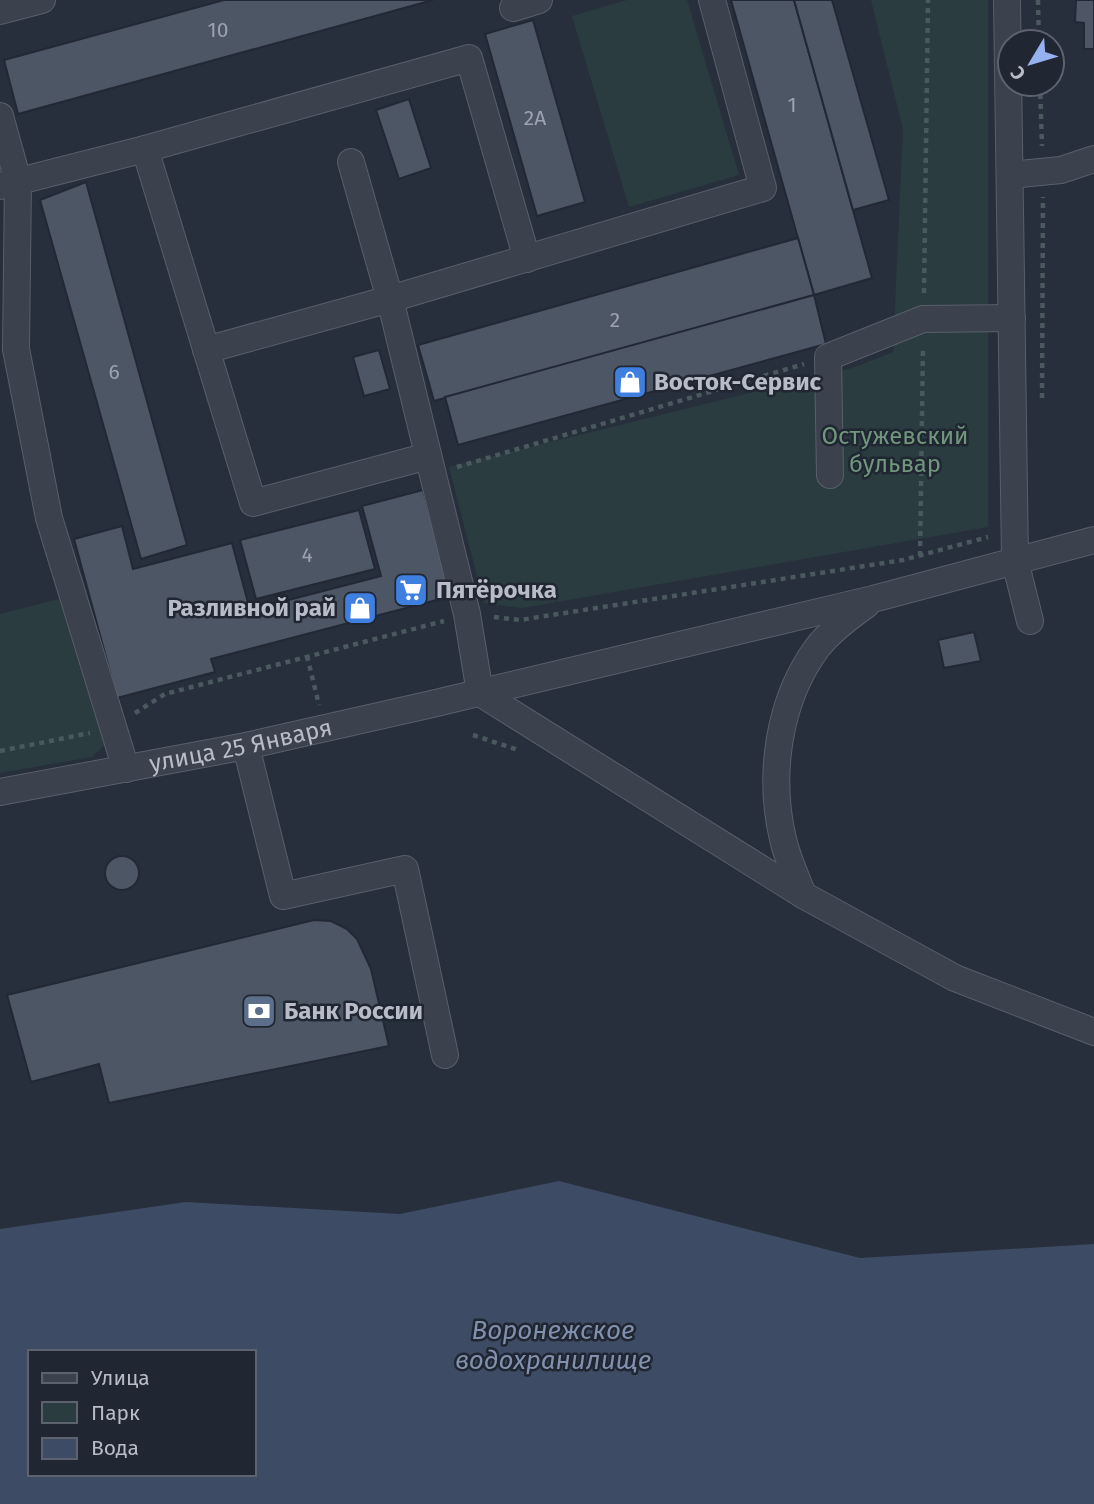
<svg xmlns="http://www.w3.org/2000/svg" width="1094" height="1504" viewBox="0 0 1094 1504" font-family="'Fira Sans',sans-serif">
	<rect width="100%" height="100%" fill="#272f3d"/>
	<g fill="#2a3c3f">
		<polygon points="627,0 687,0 739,175 629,207 572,16"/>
		<polygon points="871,0 988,0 988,527 522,608 484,603 449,467 852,368 893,352 903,129"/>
		<polygon points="59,599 104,745 92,757 0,773 0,614"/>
	</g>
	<path fill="#3e4b64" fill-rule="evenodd" d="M559,1181L860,1258L1094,1244V1504H0V1229L186,1202L400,1214ZM30,1352H254V1474H30Z"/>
	<g fill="#4d5665" stroke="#222834" stroke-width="2">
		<polygon points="224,0 433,0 18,114 4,60"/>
		<polygon points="731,0 794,0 872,278 814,295"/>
		<polygon points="794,0 832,0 889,200 853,210"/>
		<polygon points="1076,0 1094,0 1094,49 1084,49 1084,23 1075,22"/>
		<polygon points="533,20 585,202 537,216 485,34"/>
		<polygon points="409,99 431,168 399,179 376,110"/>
		<polygon points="86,182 187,545 141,559 40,200"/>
		<polygon points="798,238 814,295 434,401 418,345"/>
		<polygon points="814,295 826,344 458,445 445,397"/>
		<polygon points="379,350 390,389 364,396 353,357"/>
		<polygon points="423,490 452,596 211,659 215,672 117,698 74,539 122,526 133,569 232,543 250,610 381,576 362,506"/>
		<polygon points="359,510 375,569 256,599 240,540"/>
		<polygon points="974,632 981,661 944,668 938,640"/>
		<circle cx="122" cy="873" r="17"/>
		<polygon points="314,920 331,921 347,929 357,939 371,969 389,1046 109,1103 99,1064 31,1082 7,995"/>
	</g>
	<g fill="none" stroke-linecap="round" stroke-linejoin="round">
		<g stroke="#595f6b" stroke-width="28">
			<g id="minor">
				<polyline points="1007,0 1015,561 1030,621"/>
				<polyline points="513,8 539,0"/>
				<polyline points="0,11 42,0"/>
				<polyline points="0,116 18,181 16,349 49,518 126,769"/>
				<polyline points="145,149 253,503 428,456"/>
				<polyline points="351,162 390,299 467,614 480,693 803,895 955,978 1094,1032"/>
				<polyline points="1010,175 1061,170 1094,159"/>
				<polyline points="0,186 145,149 469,58 527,259"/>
				<polyline points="206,350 390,299 763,188 712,0"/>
				<polyline points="830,475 828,357 923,319 1012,318"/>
				<polyline points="246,746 283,896 405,869 445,1055"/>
				<path id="s1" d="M0,792L246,746L432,704L873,599L1094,540"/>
				<path d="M803,895C796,876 787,858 783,839C768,776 778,701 817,648C830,631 849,617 866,605"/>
			</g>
		</g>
		<g stroke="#49595d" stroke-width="4.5" stroke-dasharray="5 5" stroke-linecap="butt">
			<polyline points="1038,0 1039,42"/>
			<polyline points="1040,84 1042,146"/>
			<polyline points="924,293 928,0"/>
			<polyline points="1042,398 1043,197"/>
			<polyline points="457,467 804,364"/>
			<polyline points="920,556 923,347"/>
			<polyline points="494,617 520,620 903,560 988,537"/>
			<polyline points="307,656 319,705"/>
			<polyline points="135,713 165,694 444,621"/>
			<polyline points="473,735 518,750"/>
			<polyline points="0,751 90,733"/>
		</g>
		<use href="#minor" stroke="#3b414d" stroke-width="26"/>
	</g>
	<defs>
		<g id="shop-square" transform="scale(1.75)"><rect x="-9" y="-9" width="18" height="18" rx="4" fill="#3f7fe0" stroke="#202632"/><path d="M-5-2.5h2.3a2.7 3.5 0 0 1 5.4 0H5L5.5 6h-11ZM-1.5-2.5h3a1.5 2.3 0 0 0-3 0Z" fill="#fff"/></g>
		<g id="supermarket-square" transform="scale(1.75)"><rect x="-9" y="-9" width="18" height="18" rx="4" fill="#3f7fe0" stroke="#202632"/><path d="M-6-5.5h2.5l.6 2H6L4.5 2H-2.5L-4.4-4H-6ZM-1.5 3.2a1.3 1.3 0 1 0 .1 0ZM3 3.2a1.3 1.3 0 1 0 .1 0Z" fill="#fff"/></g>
		<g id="bank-square" transform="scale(1.75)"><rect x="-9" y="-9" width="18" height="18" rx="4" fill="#5c6f8a" stroke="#202632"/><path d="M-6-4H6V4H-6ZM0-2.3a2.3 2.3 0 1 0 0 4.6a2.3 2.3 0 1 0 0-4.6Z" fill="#fff"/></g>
	</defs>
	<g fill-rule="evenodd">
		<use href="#shop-square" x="630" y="382"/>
		<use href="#supermarket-square" x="411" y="590"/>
		<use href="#shop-square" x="360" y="608"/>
		<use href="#bank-square" x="259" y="1011"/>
	</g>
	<g text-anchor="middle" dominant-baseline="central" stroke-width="5" stroke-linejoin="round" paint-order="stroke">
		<g font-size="21" fill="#9ca2af">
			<text x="218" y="30">10</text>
			<text x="792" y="105">1</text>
			<text x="535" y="118">2А</text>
			<text x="615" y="320">2</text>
			<text x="114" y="372">6</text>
			<text x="307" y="555">4</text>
		</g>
		<g font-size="24" font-weight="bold" fill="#b7bcc8" stroke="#202632" text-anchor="start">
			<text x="654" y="382">Восток-Сервис</text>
			<text x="436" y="590">Пятёрочка</text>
			<text x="336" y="608" text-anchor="end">Разливной рай</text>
			<text x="284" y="1011">Банк России</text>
		</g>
		<g font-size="24" fill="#70977c" stroke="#202632">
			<text x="895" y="436">Остужевский<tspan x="895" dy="28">бульвар</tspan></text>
		</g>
		<g font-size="24" fill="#b7bcc8" stroke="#202632">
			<text stroke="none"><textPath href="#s1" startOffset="245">улица 25 Января</textPath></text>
		</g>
		<g font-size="26" font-style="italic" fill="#8190ad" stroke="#202632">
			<text x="553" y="1330">Воронежское<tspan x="553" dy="30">водохранилище</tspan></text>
		</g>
	</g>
	<rect x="28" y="1350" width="228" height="126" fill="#202632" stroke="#5c626e" stroke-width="2"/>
	<rect x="42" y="1373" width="35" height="10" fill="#3b414d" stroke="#5c626e" stroke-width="2"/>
	<text x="91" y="1385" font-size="21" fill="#b7bcc8">Улица</text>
	<rect x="42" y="1402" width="35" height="21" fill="#2a3c3f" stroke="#5c626e" stroke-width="2"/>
	<text x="91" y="1420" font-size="21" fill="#b7bcc8">Парк</text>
	<rect x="42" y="1438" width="35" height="21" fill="#3e4b64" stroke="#5c626e" stroke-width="2"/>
	<text x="91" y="1455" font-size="21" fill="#b7bcc8">Вода</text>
	<g transform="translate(1031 63) rotate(232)"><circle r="33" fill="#202632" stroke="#5c626e" stroke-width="2"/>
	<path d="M0-5L12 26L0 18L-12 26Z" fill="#95b1ef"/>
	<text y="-10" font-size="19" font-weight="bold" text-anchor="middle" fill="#b7bcc8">С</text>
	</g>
</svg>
